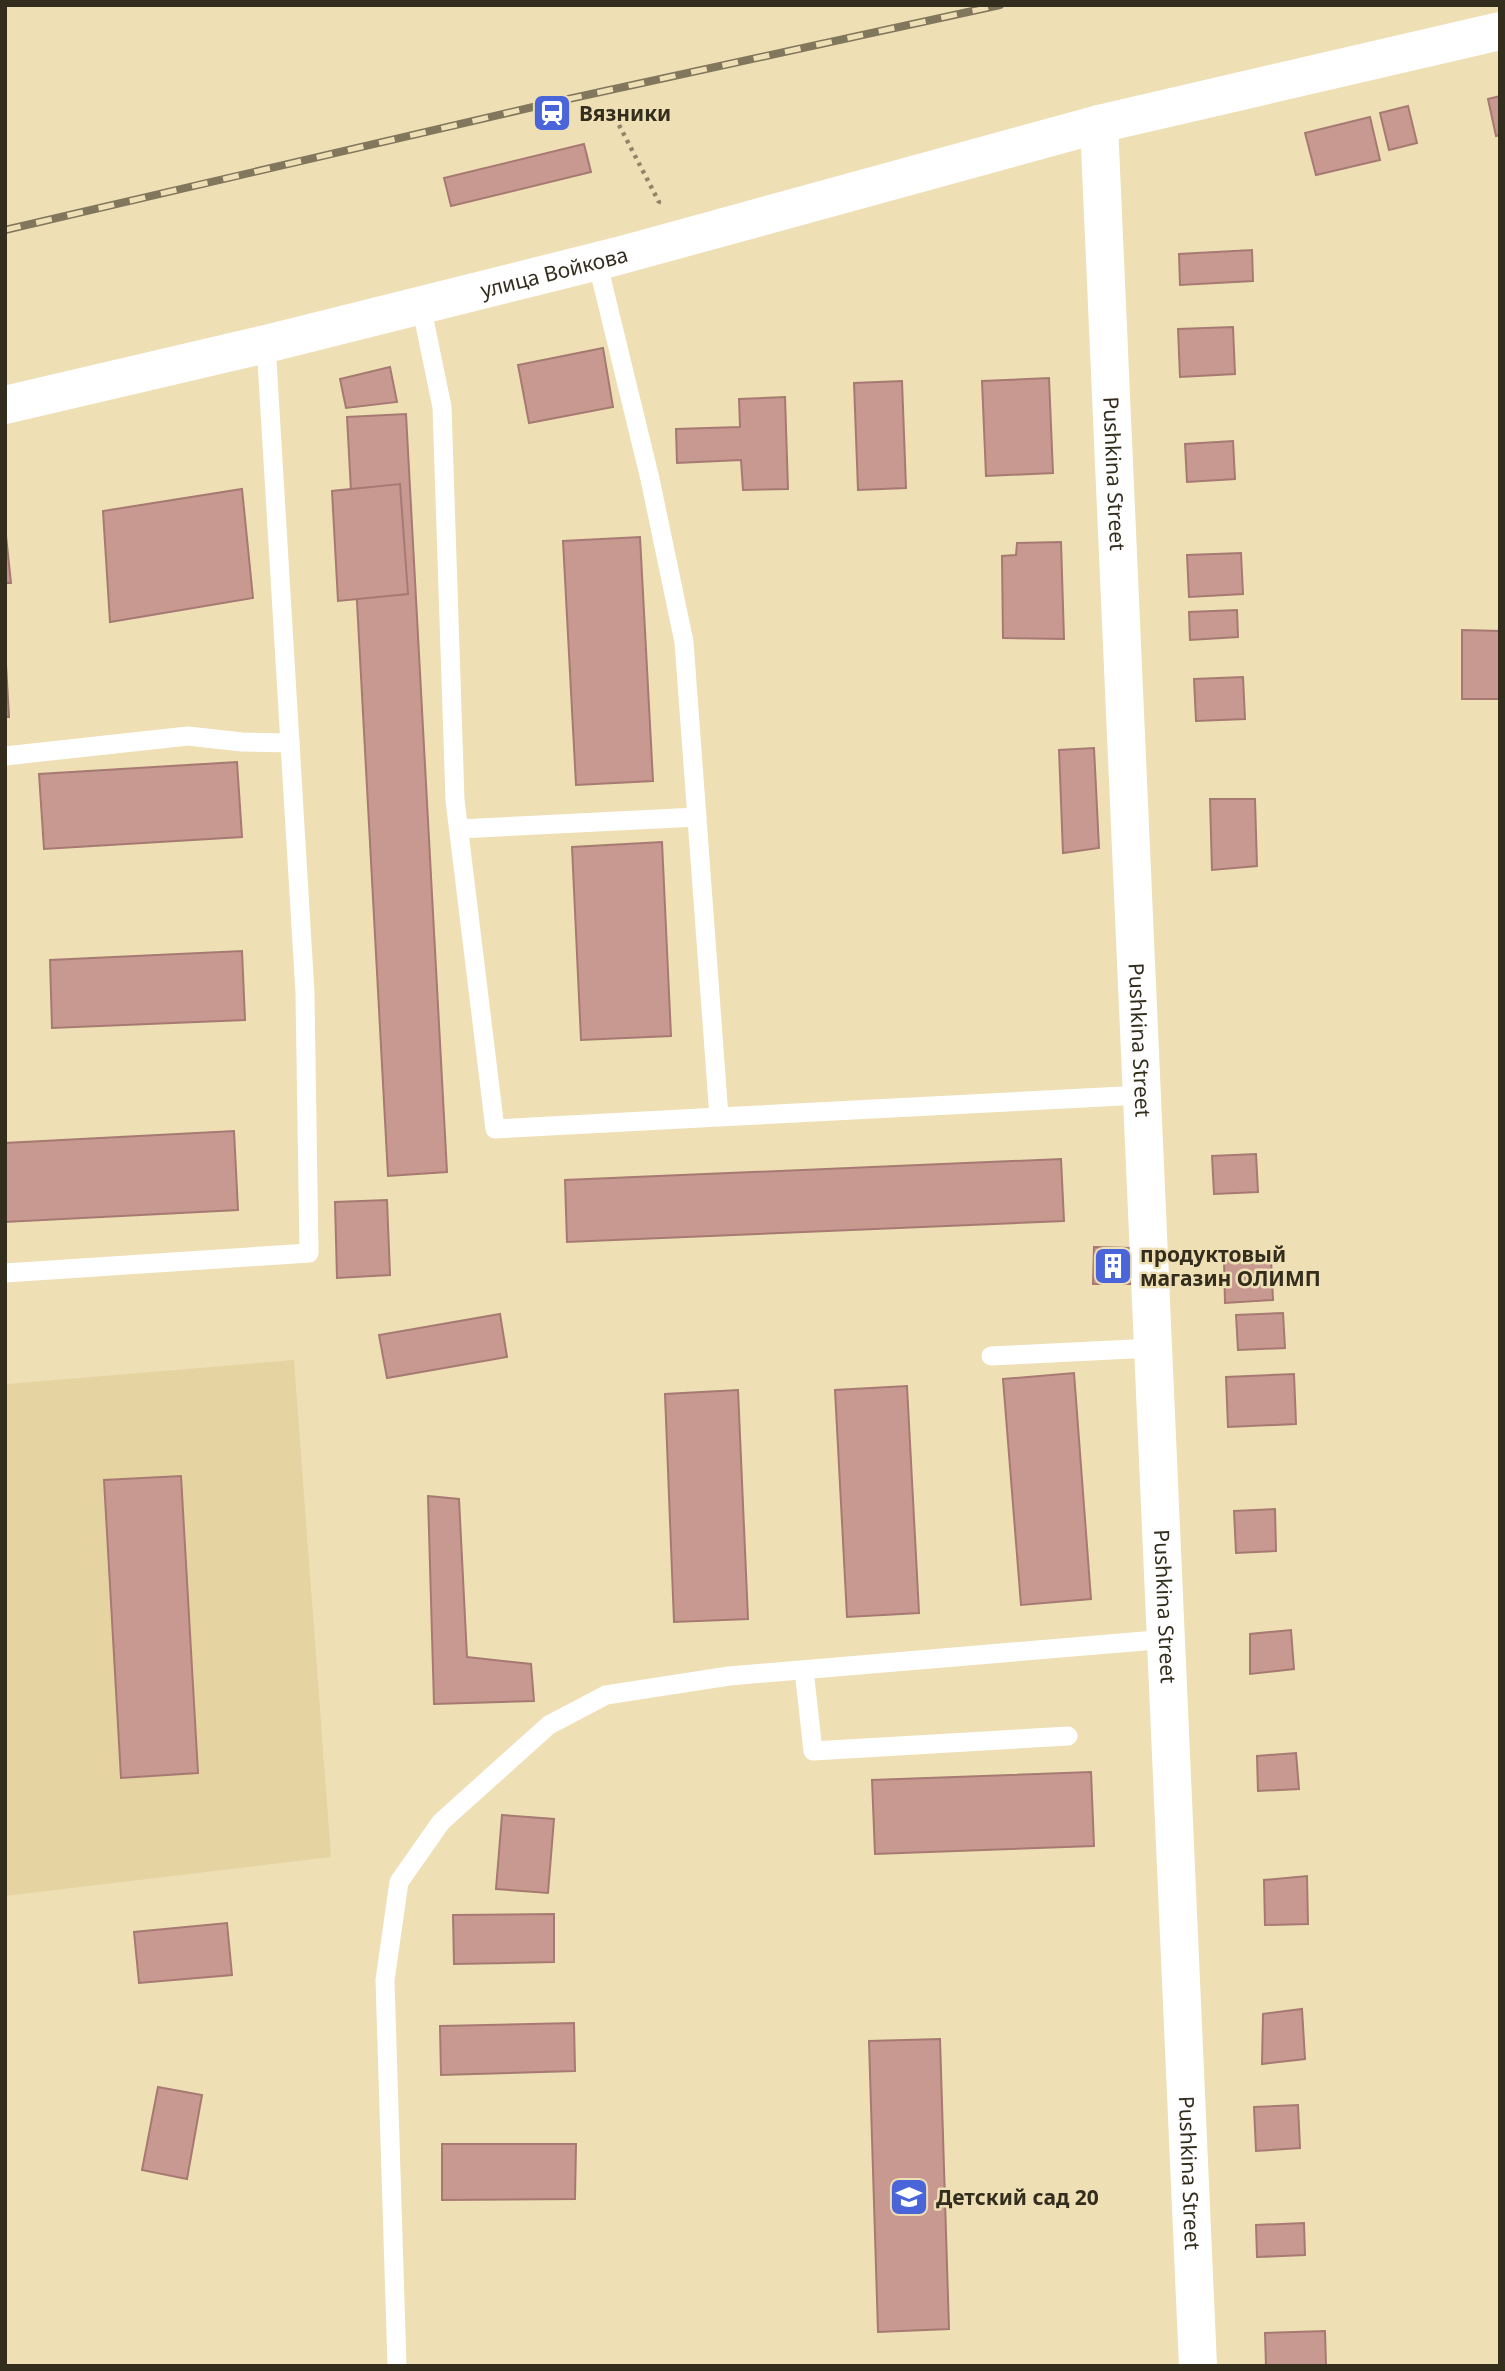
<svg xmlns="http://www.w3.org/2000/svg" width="1505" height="2371" viewBox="0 0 1505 2371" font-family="'Noto Sans',sans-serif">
	<rect width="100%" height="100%" fill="#efdfb5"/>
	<polygon fill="#e6d3a2" points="294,1360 331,1857 5,1896 7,1384"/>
	<g fill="#c79991" stroke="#a67a72" stroke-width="2">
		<polygon points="1500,96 1500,135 1496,136 1488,99"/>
		<polygon points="1408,106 1417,143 1389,150 1380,113"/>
		<polygon points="1370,117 1380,160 1316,175 1305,133"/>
		<polygon points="584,144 591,172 451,206 444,178"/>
		<polygon points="1252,250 1253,281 1180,285 1179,254"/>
		<polygon points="1233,327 1235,374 1180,377 1178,329"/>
		<polygon points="603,348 613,407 529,423 518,365"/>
		<polygon points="390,367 397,402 346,408 340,379"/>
		<polygon points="1049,378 1053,473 986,476 982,381"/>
		<polygon points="902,381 906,488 858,490 854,383"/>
		<polygon points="785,397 788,489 743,490 741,460 677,463 676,429 740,427 739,399"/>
		<polygon points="406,414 447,1172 388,1176 347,417"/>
		<polygon points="1233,441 1235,479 1187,482 1185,444"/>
		<polygon points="400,484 408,594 338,601 332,491"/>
		<polygon points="242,489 253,598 110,622 103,511"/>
		<polygon points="5,526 11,583 5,583"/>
		<polygon points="640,537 653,781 576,785 563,541"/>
		<polygon points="1061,542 1064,639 1003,638 1002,556 1016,555 1017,543"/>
		<polygon points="1241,553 1243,594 1189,597 1187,555"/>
		<polygon points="1237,610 1238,637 1190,640 1189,612"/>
		<polygon points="1462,630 1500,631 1500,699 1462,699"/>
		<polygon points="5,647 9,717 5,717"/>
		<polygon points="1243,677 1245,719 1196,721 1194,679"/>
		<polygon points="1094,748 1099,848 1063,853 1059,750"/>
		<polygon points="237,762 242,837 44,849 39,774"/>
		<polygon points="1210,799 1255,799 1257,866 1212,870"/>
		<polygon points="662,842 671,1036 581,1040 572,847"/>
		<polygon points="242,951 245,1020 52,1028 50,960"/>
		<polygon points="234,1131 238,1210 5,1222 5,1143"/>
		<polygon points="1256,1154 1258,1192 1214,1194 1212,1156"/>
		<polygon points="1061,1159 1064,1221 567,1242 565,1180"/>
		<polygon points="387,1200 390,1275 337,1278 335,1202"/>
		<polygon points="1094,1247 1132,1248 1133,1284 1093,1284"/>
		<polygon points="1271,1258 1273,1300 1225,1303 1224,1260"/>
		<polygon points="1283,1313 1285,1348 1238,1350 1236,1315"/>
		<polygon points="500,1314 507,1357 387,1378 379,1335"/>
		<polygon points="1074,1373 1091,1599 1021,1605 1003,1379"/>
		<polygon points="1294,1374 1296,1424 1228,1427 1226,1377"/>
		<polygon points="907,1386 919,1613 847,1617 835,1390"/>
		<polygon points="738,1390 748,1619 674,1622 665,1394"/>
		<polygon points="181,1476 198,1773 121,1778 104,1480"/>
		<polygon points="428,1496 459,1499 467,1657 531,1664 534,1701 434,1704"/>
		<polygon points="1275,1509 1276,1551 1236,1553 1234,1511"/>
		<polygon points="1291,1630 1294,1669 1250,1674 1250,1634"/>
		<polygon points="1296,1753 1299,1789 1258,1791 1257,1756"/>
		<polygon points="1091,1772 1094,1846 875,1854 872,1780"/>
		<polygon points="502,1815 554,1819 548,1893 496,1889"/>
		<polygon points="1307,1876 1308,1924 1265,1925 1264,1880"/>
		<polygon points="554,1914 554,1962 454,1964 453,1915"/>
		<polygon points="227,1923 232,1975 139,1983 134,1932"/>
		<polygon points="1302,2009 1305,2059 1262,2064 1263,2014"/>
		<polygon points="574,2023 575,2071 441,2075 440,2026"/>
		<polygon points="940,2039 949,2329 878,2332 869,2041"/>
		<polygon points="158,2087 202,2095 187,2179 142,2170"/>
		<polygon points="1298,2105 1300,2148 1256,2151 1254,2107"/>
		<polygon points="442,2144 576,2144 575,2199 442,2200"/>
		<polygon points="1304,2223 1305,2255 1257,2257 1256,2225"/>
		<polygon points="1325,2331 1326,2366 1266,2366 1265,2333"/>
	</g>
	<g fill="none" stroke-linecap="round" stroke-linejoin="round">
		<polyline stroke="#908568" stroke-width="4.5" stroke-dasharray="3.5 5" stroke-linecap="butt" points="619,125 659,202 657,206"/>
		<g stroke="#fff" stroke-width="19">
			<polyline points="597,261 650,479 684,642 719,1117 1142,1095"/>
			<polyline points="421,305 442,407 455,800 495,1129 719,1117"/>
			<polyline points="5,756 188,736 242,742 290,743"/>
			<polyline points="459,829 697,817"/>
			<polyline points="5,1273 309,1253 305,993 266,344"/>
			<polyline points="991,1356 1153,1348"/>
			<polyline points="804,1670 813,1751 1068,1736"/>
			<polyline points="397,2366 385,1980 399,1882 441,1822 549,1725 606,1695 729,1676 1168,1639"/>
		</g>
		<g stroke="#fff" stroke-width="38">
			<path id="s1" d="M1099,124C1132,871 1167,1618 1198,2366"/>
			<path id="s2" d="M5,405L266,344L618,256L1099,124L1500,31"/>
		</g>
		<g stroke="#81775c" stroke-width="8">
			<polyline id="rail" points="5,230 550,103 1000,5"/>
		</g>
		<use href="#rail" stroke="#efdfb5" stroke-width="5" stroke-dasharray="16" stroke-linecap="butt"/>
	</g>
	<defs>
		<g id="station-square" transform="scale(2.0125)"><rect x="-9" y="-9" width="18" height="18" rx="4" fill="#4a65d9" stroke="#efdfb5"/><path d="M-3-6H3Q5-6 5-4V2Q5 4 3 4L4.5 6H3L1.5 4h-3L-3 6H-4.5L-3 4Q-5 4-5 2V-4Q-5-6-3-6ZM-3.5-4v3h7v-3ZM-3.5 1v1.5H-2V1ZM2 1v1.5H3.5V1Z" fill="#fff"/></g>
		<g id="building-square" transform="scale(2.0125)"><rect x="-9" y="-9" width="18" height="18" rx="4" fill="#4a65d9" stroke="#efdfb5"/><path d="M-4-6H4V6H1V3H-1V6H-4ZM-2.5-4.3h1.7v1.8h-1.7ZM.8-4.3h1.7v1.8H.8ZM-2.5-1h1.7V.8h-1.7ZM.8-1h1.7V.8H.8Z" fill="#fff"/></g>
		<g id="school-square" transform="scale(2.0125)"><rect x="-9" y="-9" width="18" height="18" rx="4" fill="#4a65d9" stroke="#efdfb5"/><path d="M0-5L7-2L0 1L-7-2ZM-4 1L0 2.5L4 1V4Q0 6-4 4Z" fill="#fff"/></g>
	</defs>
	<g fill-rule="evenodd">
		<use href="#station-square" x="552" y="113"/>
		<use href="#building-square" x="1113" y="1266"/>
		<use href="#school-square" x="909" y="2197"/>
	</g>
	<g text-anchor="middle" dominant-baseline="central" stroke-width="5" stroke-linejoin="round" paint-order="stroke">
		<g font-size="21" font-weight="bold" fill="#332d1d" stroke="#efdfb5" text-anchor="start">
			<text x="579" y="113">Вязники</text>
			<text x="1140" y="1254">продуктовый<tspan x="1140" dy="24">магазин ОЛИМП</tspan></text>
			<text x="936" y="2197">Детский сад 20</text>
		</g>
		<g font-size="21" fill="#332d1d" stroke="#efdfb5">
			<text stroke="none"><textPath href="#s2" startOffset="565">улица Войкова</textPath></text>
			<text stroke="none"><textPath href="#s1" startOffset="350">Pushkina Street</textPath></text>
			<text stroke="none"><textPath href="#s1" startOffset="917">Pushkina Street</textPath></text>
			<text stroke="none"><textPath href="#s1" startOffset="1484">Pushkina Street</textPath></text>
			<text stroke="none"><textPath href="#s1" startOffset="2051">Pushkina Street</textPath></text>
		</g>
	</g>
	<rect width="1505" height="2371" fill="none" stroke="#332d1d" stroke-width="14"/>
</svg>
